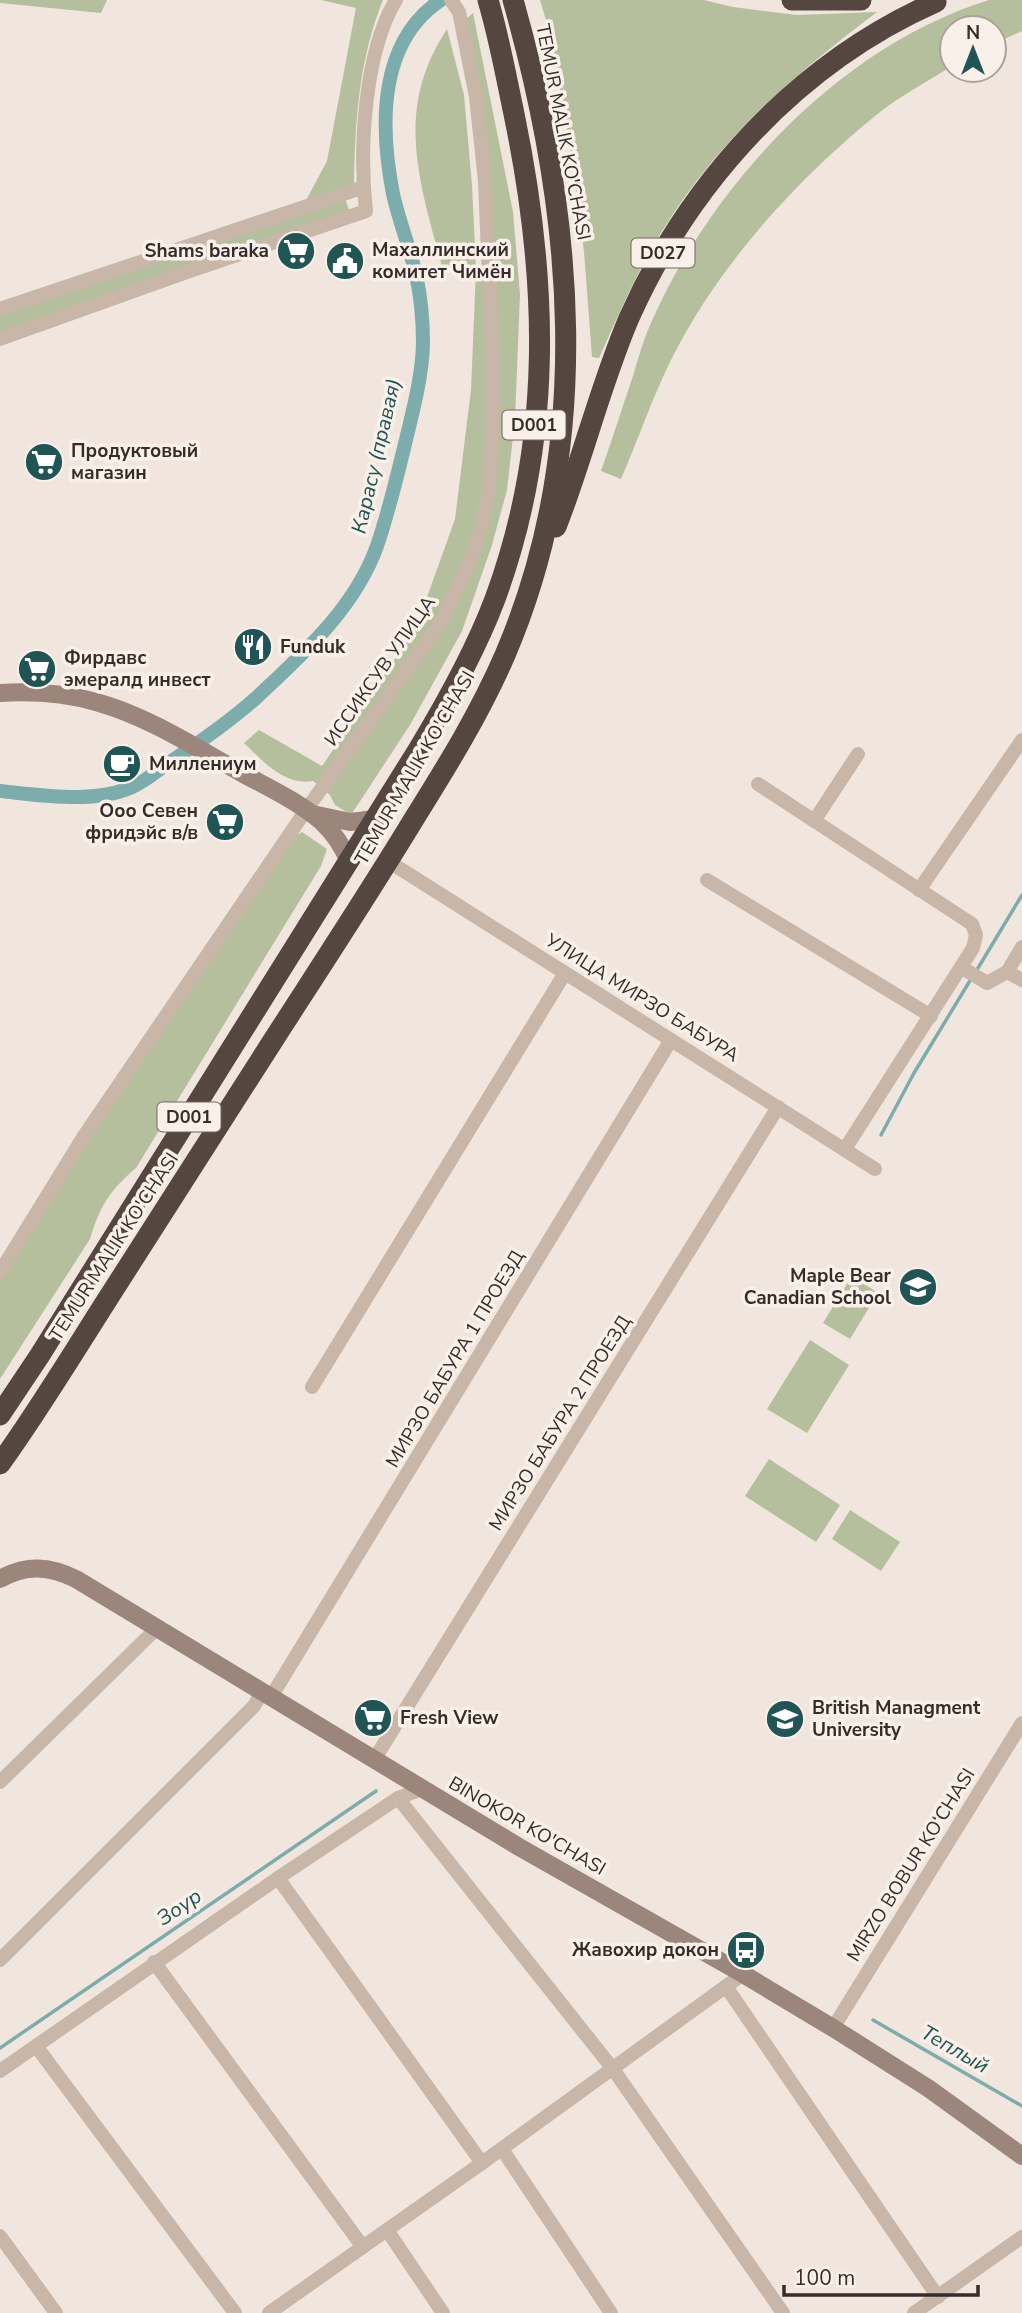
<svg xmlns="http://www.w3.org/2000/svg" width="1022" height="2313" viewBox="0 0 1022 2313" font-family="'Nunito Sans',sans-serif">
	<rect width="100%" height="100%" fill="#f1e6dd"/>
	<g fill="#b5bf9d">
		<polygon points="0,0 107,0 101,13 0,3"/>
		<path d="M321,0H383C359,59 355,121 354,184L304,204L327,161L356,8Z"/>
		<path d="M540,0H704L733,7L797,15L877,12C787,80 709,148 653,247C632,282 616,321 599,358L592,357L584,252L571,153L550,33Z"/>
		<path d="M989,0H1022V31L994,44V28H952V66C928,81 902,95 880,112C797,179 719,264 671,360C652,398 638,440 621,479L601,471C612,440 622,408 633,376C638,359 643,341 650,325C711,185 840,46 989,0Z"/>
		<path d="M473,13L513,212L520,294L515,419L507,490L492,545L462,631L410,725L351,815L335,805L330,795L313,781C284,786 263,761 244,743L259,730L322,766L416,628L455,519L471,390L476,269L443,270C420,183 393,111 447,29L464,95L472,185L476,268L491,269L465,20Z"/>
		<polygon points="344,195 351,216 0,339 0,309"/>
		<path d="M302,832L327,849L321,866L136,1168C110,1190 100,1206 90,1239L0,1379V1272L285,843Z"/>
		<polygon points="852,1276 878,1293 850,1339 823,1323"/>
		<polygon points="810,1340 849,1365 807,1433 767,1409"/>
		<polygon points="769,1459 840,1505 816,1542 745,1496"/>
		<polygon points="850,1510 900,1542 881,1571 832,1539"/>
	</g>
	<g fill="none" stroke-linecap="round" stroke-linejoin="round">
		<g stroke="#7dacac" stroke-width="3.5">
			<polyline points="975,973 1022,895"/>
			<polyline points="881,1135 914,1073 971,979"/>
			<polyline points="873,2020 1022,2106"/>
			<polyline points="0,2048 376,1791"/>
		</g>
		<path stroke="#7dacac" stroke-width="14" d="M0,791C40,795 94,804 132,787C144,782 156,772 167,764C199,743 228,723 256,698C303,654 355,608 377,546C388,514 396,481 404,448C412,414 422,379 423,344C423,322 421,297 416,275C410,248 399,221 393,194C380,127 378,42 441,0"/>
		<g stroke="#c8b6a9" stroke-width="14">
			<polyline points="0,309 364,187"/>
			<path d="M0,339L190,271L366,211C359,151 364,53 396,0"/>
			<polyline points="758,784 972,924 976,935 973,948 845,1149"/>
			<polyline points="814,821 858,754"/>
			<polyline points="388,861 875,1169"/>
			<polyline points="707,880 931,1016"/>
			<polyline points="919,890 1022,740"/>
			<polyline points="961,967 987,983 1007,972 1022,980"/>
			<polyline points="1007,972 1022,947"/>
			<polyline points="0,1272 84,1136 306,810 443,619 470,562 481,529 488,496 492,431 493,376 485,181 476,97 459,12 451,0"/>
			<polyline points="312,1387 565,973"/>
			<polyline points="271,1697 671,1040"/>
			<polyline points="374,1760 778,1107"/>
			<polyline points="0,1782 158,1627"/>
			<polyline points="398,1798 613,2069 783,2313"/>
			<polyline points="278,1878 482,2163"/>
			<polyline points="0,1960 254,1706 262,1692"/>
			<polyline points="154,1962 363,2247"/>
			<polyline points="727,1988 938,2297"/>
			<polyline points="833,2028 1022,1723"/>
			<polyline points="36,2046 235,2313"/>
			<polyline points="0,2071 278,1878 398,1798 422,1789"/>
			<polyline points="502,2149 611,2313"/>
			<polyline points="387,2230 443,2313"/>
			<polyline points="0,2236 56,2313"/>
			<polyline points="269,2313 482,2163 743,1974"/>
			<polyline points="914,2313 1022,2237"/>
		</g>
		<g stroke="#9c857a" stroke-width="18">
			<path d="M0,693C32,691 64,693 96,702C147,716 193,746 240,772C267,787 298,801 322,822C334,833 343,847 349,862"/>
			<polyline points="317,815 350,822 375,819"/>
			<path d="M0,1579C27,1564 49,1566 76,1579L519,1847L743,1974L833,2028L928,2088L1022,2156"/>
		</g>
		<g stroke="#564640" stroke-width="21">
			<polyline points="792,0 861,0"/>
			<path d="M556,527C583,458 600,386 629,318C690,181 798,63 936,2"/>
			<path d="M0,1415L40,1355L418,750C447,702 475,652 495,599C554,439 548,278 514,114C506,76 499,37 488,0"/>
			<path d="M0,1464C38,1411 72,1355 107,1300C163,1213 219,1126 274,1039C321,966 369,893 414,819C447,766 480,713 505,655C595,445 574,215 513,0"/>
		</g>
	</g>
	<defs>
		<g id="supermarket-disc" transform="scale(2.0125)"><circle r="9.5" fill="#205455" stroke="#f9f1e9"/><path d="M-6-5.5h2.5l.6 2H6L4.5 2H-2.5L-4.4-4H-6ZM-1.5 3.2a1.3 1.3 0 1 0 .1 0ZM3 3.2a1.3 1.3 0 1 0 .1 0Z" fill="#fff"/></g>
		<g id="civic-disc" transform="scale(2.0125)"><circle r="9.5" fill="#205455" stroke="#f9f1e9"/><path d="M-.6-6.5H3V-4.5H.6V-3L4-1V1h2V6H-6V1h2V-1L-.6-3ZM-1.2 2.5V6h2.4V2.5Z" fill="#fff"/></g>
		<g id="restaurant-disc" transform="scale(2.0125)"><circle r="9.5" fill="#205455" stroke="#f9f1e9"/><path d="M-5-6h1v4h1v-4h1v4h1v-4h1v5L-1.5 .5V6h-2V.5L-5-1ZM5-6V6H3V1.5H1.5Q1.5-4 5-6Z" fill="#fff"/></g>
		<g id="cafe-disc" transform="scale(2.0125)"><circle r="9.5" fill="#205455" stroke="#f9f1e9"/><path d="M-5.5-4.5H6V0H3Q3 3.5 0 3.5H-2.5Q-5.5 3.5-5.5 0ZM3-3.2v2h1.7v-2ZM-6 4.5H4V6H-6Z" fill="#fff"/></g>
		<g id="school-disc" transform="scale(2.0125)"><circle r="9.5" fill="#205455" stroke="#f9f1e9"/><path d="M0-5L7-2L0 1L-7-2ZM-4 1L0 2.5L4 1V4Q0 6-4 4Z" fill="#fff"/></g>
		<g id="university-disc" transform="scale(2.0125)"><circle r="9.5" fill="#205455" stroke="#f9f1e9"/><path d="M0-5L7-2L0 1L-7-2ZM-4 1L0 2.5L4 1V4Q0 6-4 4Z" fill="#fff"/></g>
		<g id="bus-disc" transform="scale(2.0125)"><circle r="9.5" fill="#205455" stroke="#f9f1e9"/><path d="M-5-6H5V4H4V6H2V4H-2V6H-4V4H-5ZM-3.5-4V0h7V-4ZM-3.5 1.2v1.5H-2V1.2ZM2 1.2v1.5H3.5V1.2Z" fill="#fff"/></g>
	</defs>
	<g fill-rule="evenodd">
		<use href="#supermarket-disc" x="296" y="251"/>
		<use href="#civic-disc" x="345" y="261"/>
		<use href="#supermarket-disc" x="44" y="462"/>
		<use href="#restaurant-disc" x="253" y="647"/>
		<use href="#supermarket-disc" x="37" y="669"/>
		<use href="#cafe-disc" x="122" y="764"/>
		<use href="#supermarket-disc" x="225" y="822"/>
		<use href="#school-disc" x="918" y="1287"/>
		<use href="#supermarket-disc" x="373" y="1718"/>
		<use href="#university-disc" x="785" y="1719"/>
		<use href="#bus-disc" x="746" y="1950"/>
	</g>
	<g text-anchor="middle" dominant-baseline="central" stroke-width="7" stroke-linejoin="round" paint-order="stroke">
		<g fill="#f9f1e9" stroke="#706763" stroke-width="2">
			<rect x="631.5" y="238.5" width="63" height="29" rx="5"/>
			<rect x="502.5" y="410.5" width="63" height="29" rx="5"/>
			<rect x="157.5" y="1102.5" width="63" height="29" rx="5"/>
		</g>
		<g font-size="18" font-weight="bold" fill="#362c29">
			<text x="663" y="253">D027</text>
			<text x="534" y="425">D001</text>
			<text x="189" y="1117">D001</text>
		</g>
		<g font-size="19" fill="#362c29" stroke="#f9f1e9">
			<text transform="translate(563 132) rotate(79)">TEMUR MALIK KO'CHASI</text>
			<text transform="translate(380 671) rotate(-55)">ИССИКСУВ УЛИЦА</text>
			<text transform="translate(415 768) rotate(-60)">TEMUR MALIK KO'CHASI</text>
			<text transform="translate(642 998) rotate(32)">УЛИЦА МИРЗО БАБУРА</text>
			<text transform="translate(114 1247) rotate(-57)">TEMUR MALIK KO'CHASI</text>
			<text transform="translate(455 1359) rotate(-59)">МИРЗО БАБУРА 1 ПРОЕЗД</text>
			<text transform="translate(560 1423) rotate(-58)">МИРЗО БАБУРА 2 ПРОЕЗД</text>
			<text transform="translate(527 1826) rotate(30)">BINOKOR KO'CHASI</text>
			<text transform="translate(911 1865) rotate(-58)">MIRZO BOBUR KO‘CHASI</text>
		</g>
		<g font-size="19" font-weight="bold" fill="#362c29" stroke="#f9f1e9" text-anchor="start">
			<text x="372" y="250">Махаллинский<tspan x="372" dy="22">комитет Чимён</tspan></text>
			<text x="269" y="251" text-anchor="end">Shams baraka</text>
			<text x="71" y="451">Продуктовый<tspan x="71" dy="22">магазин</tspan></text>
			<text x="280" y="647">Funduk</text>
			<text x="64" y="658">Фирдавс<tspan x="64" dy="22">эмералд инвест</tspan></text>
			<text x="149" y="764">Миллениум</text>
			<text x="198" y="811" text-anchor="end">Ооо Севен<tspan x="198" dy="22">фридэйс в/в</tspan></text>
			<text x="891" y="1276" text-anchor="end">Maple Bear<tspan x="891" dy="22">Canadian School</tspan></text>
			<text x="812" y="1708">British Managment<tspan x="812" dy="22">University</tspan></text>
			<text x="400" y="1718">Fresh View</text>
			<text x="719" y="1950" text-anchor="end">Жавохир докон</text>
		</g>
		<g font-size="21" font-style="italic" fill="#205455" stroke="#f9f1e9">
			<text transform="translate(376 456) rotate(-77)">Карасу (правая)</text>
			<text transform="translate(179 1907) rotate(-34)">Зоур</text>
			<text transform="translate(955 2049) rotate(30)">Теплый</text>
		</g>
	</g>
	<g transform="translate(973 49)"><circle r="33" fill="#f9f1e9" stroke="#aba29c" stroke-width="2"/>
	<path d="M0-5L12 26L0 18L-12 26Z" fill="#205455"/>
	<text y="-10" font-size="19" font-weight="bold" text-anchor="middle" fill="#362c29">N</text>
	</g>
	<path d="M784 2285v10h194v-10" fill="none" stroke="#362c29" stroke-width="3.5"/>
	<text x="794" y="2285" font-size="21" fill="#362c29" stroke="#f9f1e9" stroke-width="5" paint-order="stroke">100 m</text>
</svg>
